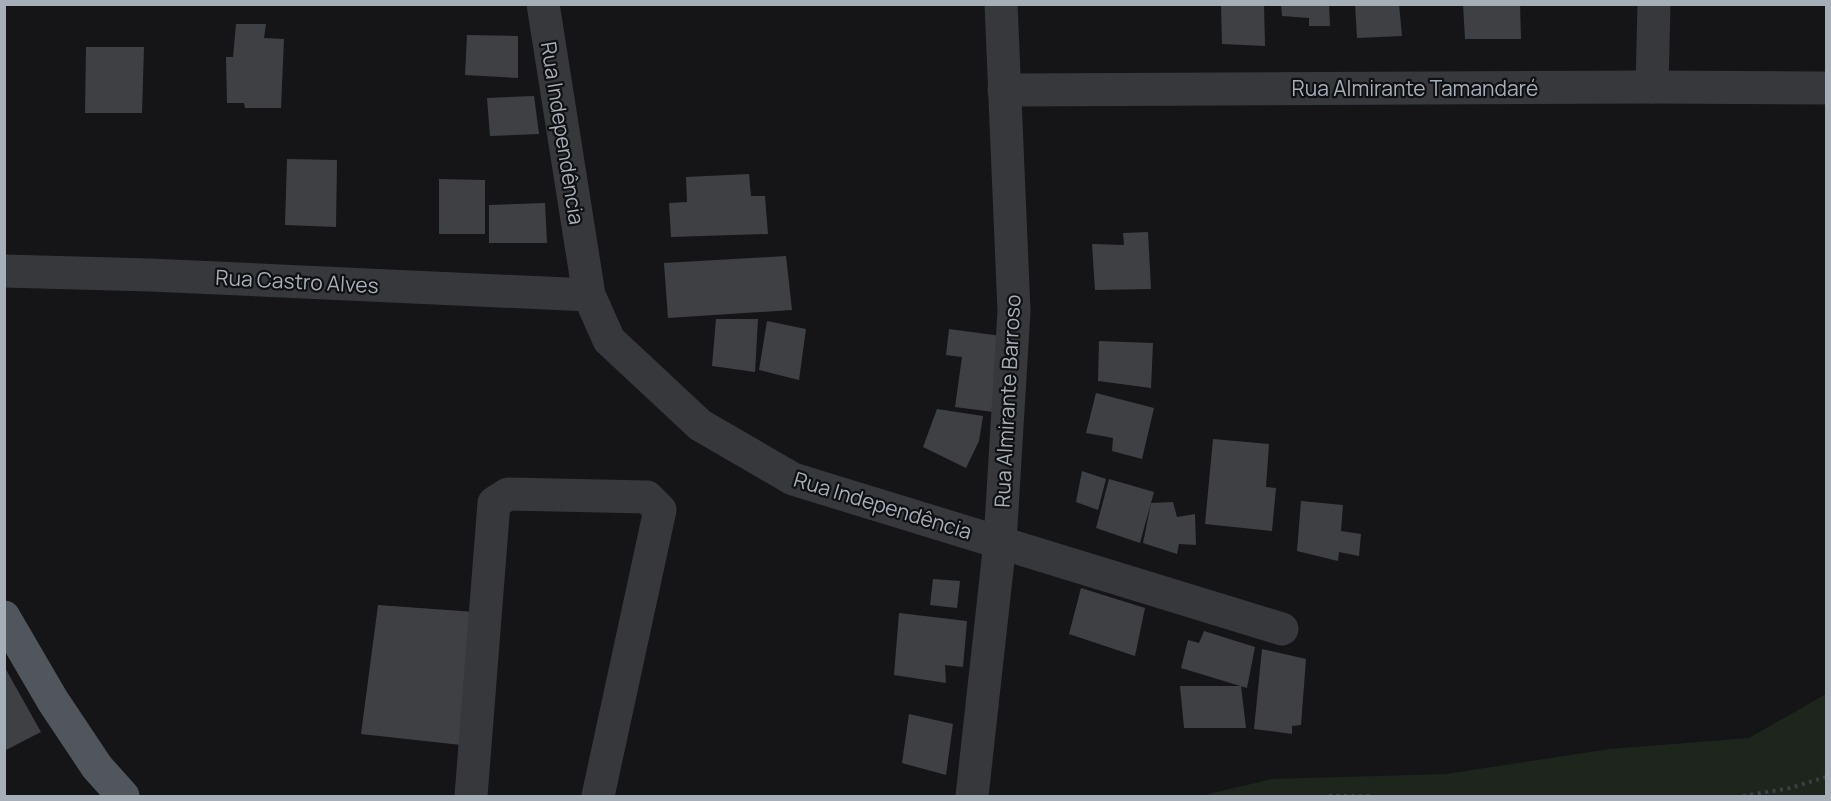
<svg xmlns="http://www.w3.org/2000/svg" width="1831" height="801" viewBox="0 0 1831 801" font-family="Manrope,sans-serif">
	<rect width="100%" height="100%" fill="#151517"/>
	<polygon fill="#1d251d" points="1826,694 1826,796 1200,796 1272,779 1446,774 1610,749 1749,738"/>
	<g fill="#3f4044">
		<polygon points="1221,4 1264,4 1265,46 1222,44"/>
		<polygon points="1281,4 1329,4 1330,26 1309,26 1309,18 1282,16"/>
		<polygon points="1355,4 1399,4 1402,36 1357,38"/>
		<polygon points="1463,4 1520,4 1521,39 1465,39"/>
		<polygon points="236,24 266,24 264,38 284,39 281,108 245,108 244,103 227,103 226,57 233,57"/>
		<polygon points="467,35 518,36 518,78 465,75"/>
		<polygon points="86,47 144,47 142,113 85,113"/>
		<polygon points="534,96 539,134 490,136 487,98"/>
		<polygon points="287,159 337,160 336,227 285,225"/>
		<polygon points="749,174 751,196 765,196 768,234 671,237 669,203 687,202 686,177"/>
		<polygon points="439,179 485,180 485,234 439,234"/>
		<polygon points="545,203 547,243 489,243 489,205"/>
		<polygon points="1148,232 1151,289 1095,290 1092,244 1124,245 1123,233"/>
		<polygon points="786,256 792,310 668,318 664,263"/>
		<polygon points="716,319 758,319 755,372 712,366"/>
		<polygon points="767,321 806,329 799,380 759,370"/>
		<polygon points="949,329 1009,337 1001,413 955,407 962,357 946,355"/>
		<polygon points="1099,341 1153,343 1151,388 1098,381"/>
		<polygon points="1096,393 1154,408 1142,459 1112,451 1113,438 1086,433"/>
		<polygon points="937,409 983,416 979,441 966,468 923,447"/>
		<polygon points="1213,439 1269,444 1266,487 1276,488 1272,531 1205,524"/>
		<polygon points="1082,471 1106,479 1098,510 1076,502"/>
		<polygon points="1109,479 1154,492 1140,543 1096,528"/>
		<polygon points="1301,501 1343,505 1341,531 1361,534 1359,556 1339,552 1338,561 1297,551"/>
		<polygon points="1173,502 1177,517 1195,514 1196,545 1179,544 1177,554 1143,543 1151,503"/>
		<polygon points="933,579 960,581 957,608 930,605"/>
		<polygon points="1081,588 1145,608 1135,656 1069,634"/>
		<polygon points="378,605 475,612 461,745 361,734"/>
		<polygon points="899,613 967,621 963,667 945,665 946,683 894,675"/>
		<polygon points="1204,631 1255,647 1247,688 1181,668 1188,640 1199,643"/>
		<polygon points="1262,649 1306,659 1301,725 1292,726 1292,734 1254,729"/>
		<polygon points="4,666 41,732 4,751"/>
		<polygon points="1180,686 1241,686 1246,728 1184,728"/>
		<polygon points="909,714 953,724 946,775 902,763"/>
	</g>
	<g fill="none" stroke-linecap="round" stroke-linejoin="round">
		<g stroke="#3b3f43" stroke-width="4" stroke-dasharray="3 4.5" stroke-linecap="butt">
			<polyline points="1329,796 1370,796"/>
			<polyline points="1743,796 1790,788 1826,777"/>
		</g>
		<g stroke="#36383c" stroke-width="33">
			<polyline points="543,4 589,295 609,340 700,425 793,479 1282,629"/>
			<polyline points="1652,87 1654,4"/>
			<polyline points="1004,90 1652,87 1826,88"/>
			<polyline points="4,271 150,275 589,295"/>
			<polyline points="471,796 494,503 508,494 647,497 660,510 598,796"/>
			<polyline points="972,796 1000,542 1014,311 1001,4"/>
		</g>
		<polyline stroke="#51555c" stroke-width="33" points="4,617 53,701 97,767 123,796"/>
	</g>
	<g text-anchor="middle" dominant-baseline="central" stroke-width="4.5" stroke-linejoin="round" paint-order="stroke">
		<g font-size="21" fill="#a6aeb8" stroke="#101012">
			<text x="1415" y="88">Rua Almirante Tamandaré</text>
			<text transform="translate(563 133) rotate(81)">Rua Independência</text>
			<text transform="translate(297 281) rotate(3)">Rua Castro Alves</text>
			<text transform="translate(1007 401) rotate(-87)">Rua Almirante Barroso</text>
			<text transform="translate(883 505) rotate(17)">Rua Independência</text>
		</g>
	</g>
	<rect width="1831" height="801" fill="none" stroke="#a6aeb8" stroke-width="12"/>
</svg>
